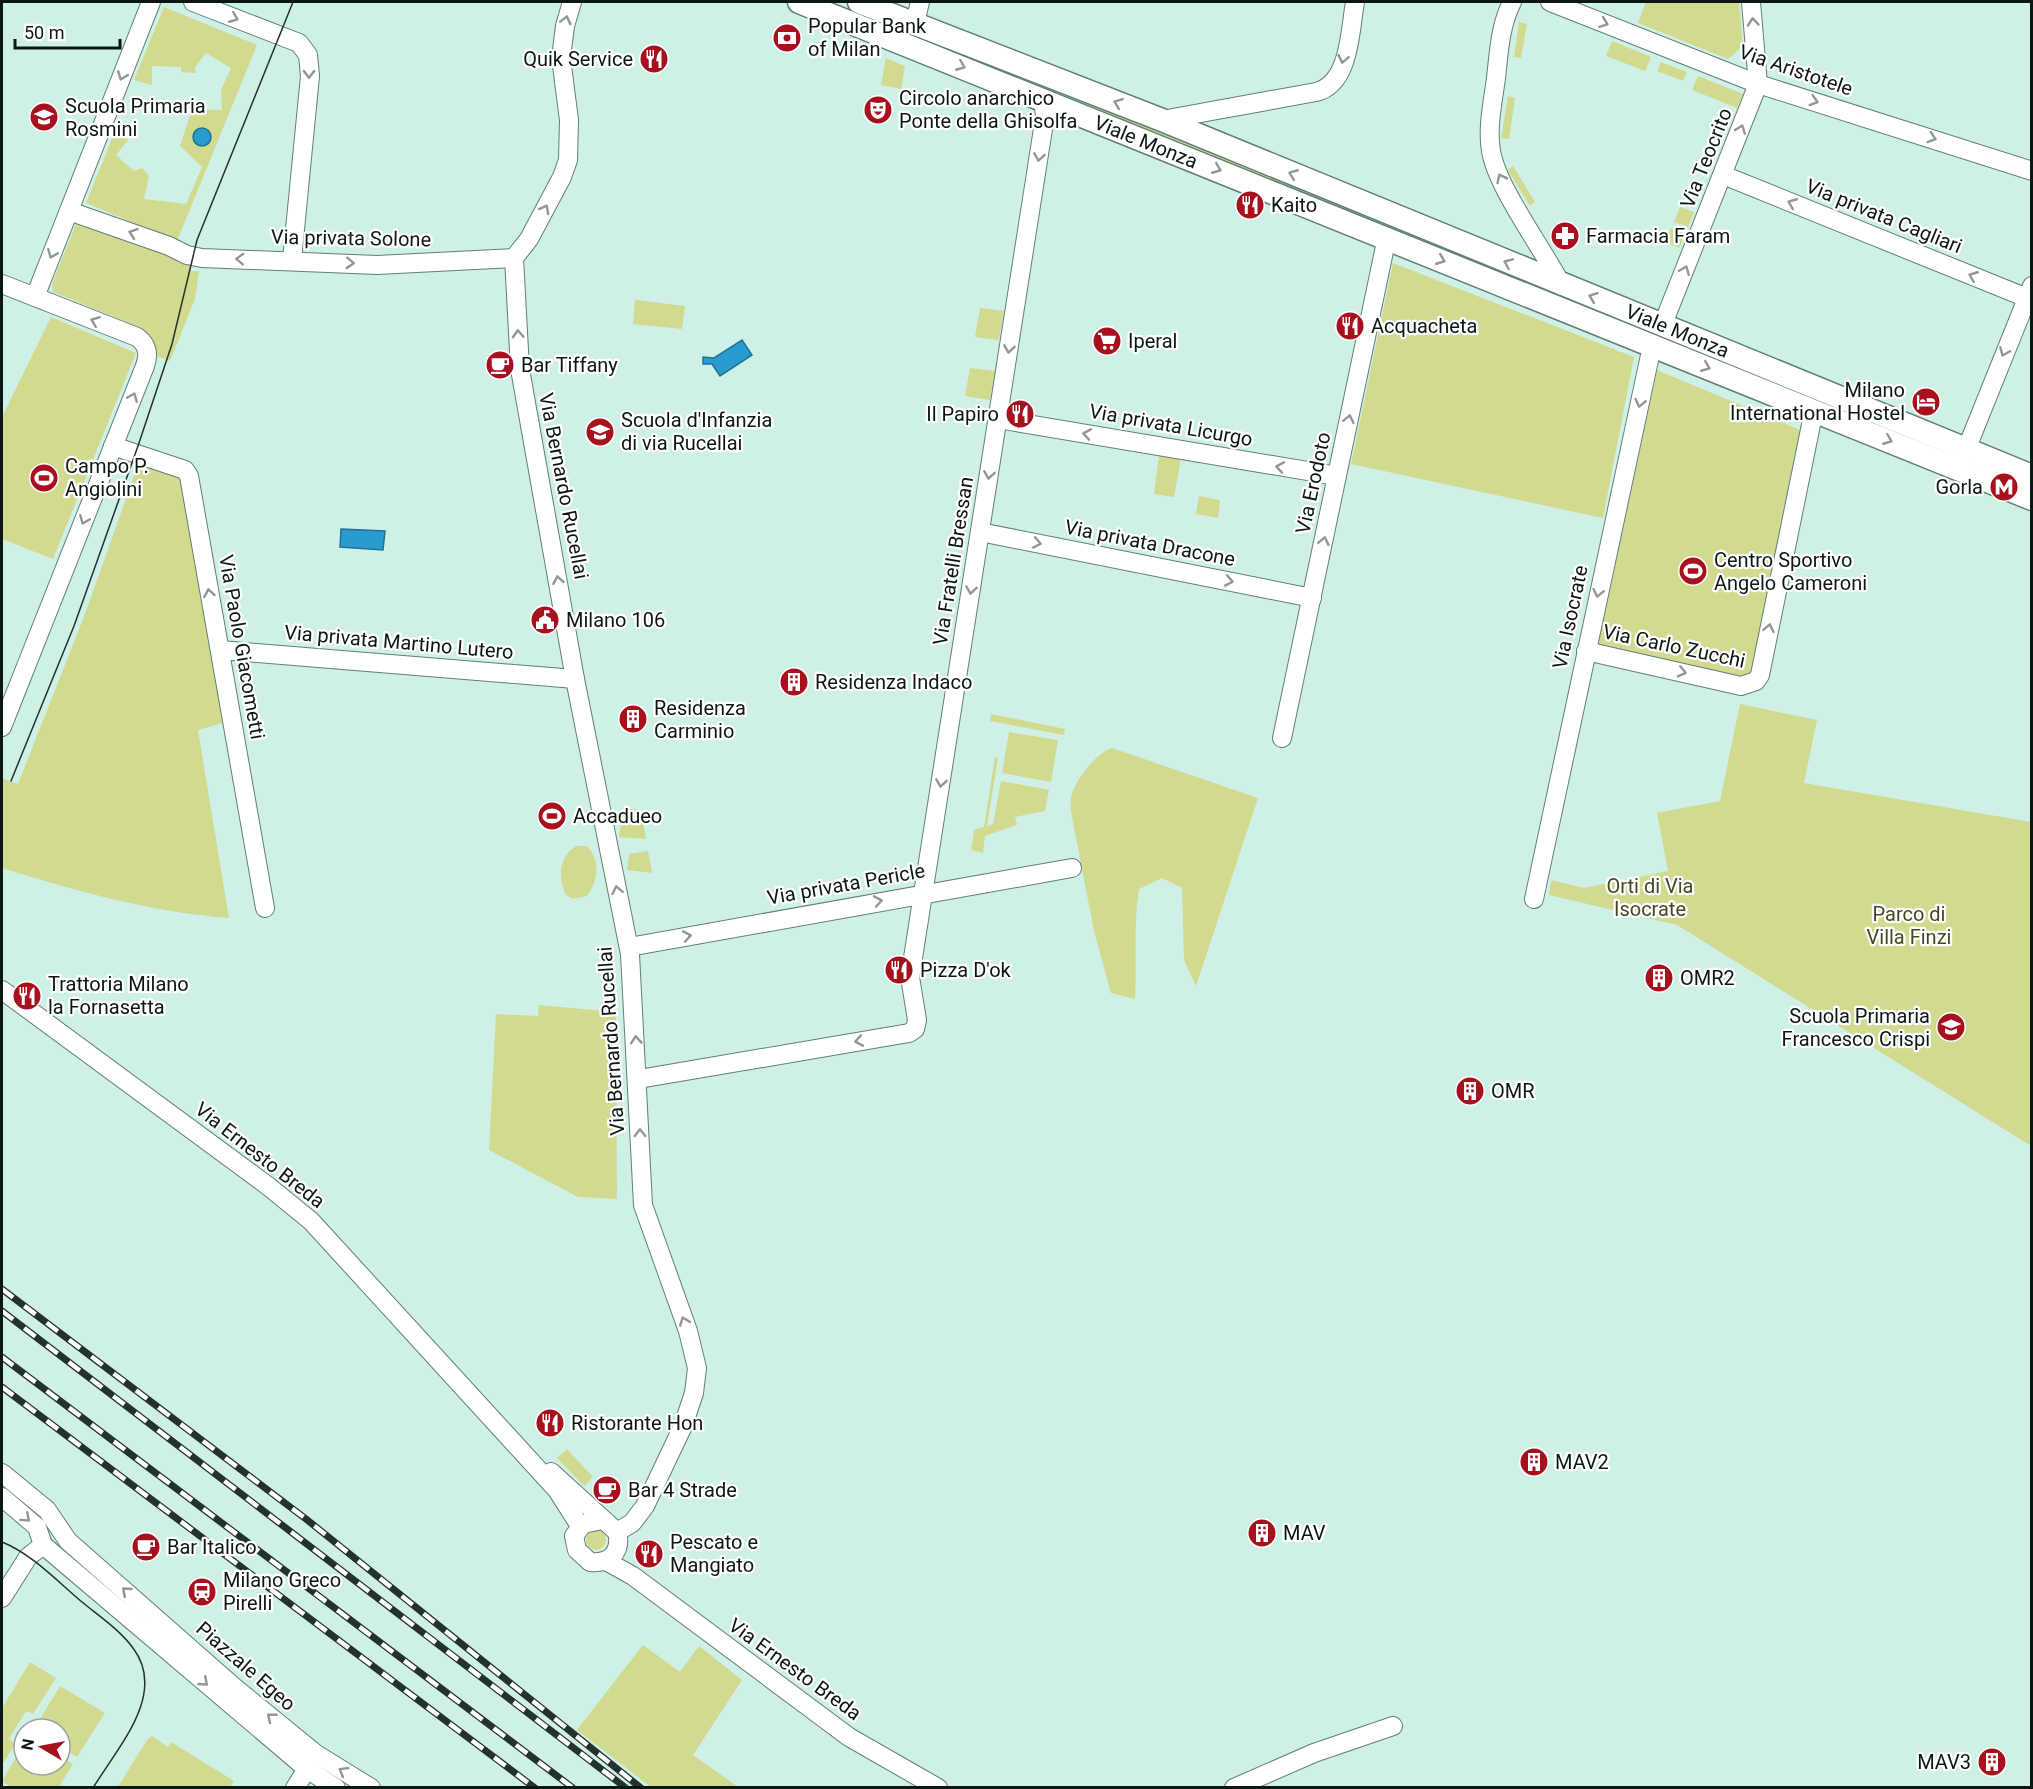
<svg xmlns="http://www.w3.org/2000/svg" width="2033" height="1789" viewBox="0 0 2033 1789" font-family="Roboto,sans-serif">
	<rect width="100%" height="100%" fill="#cff0e6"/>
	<g fill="#d1da8f">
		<polygon points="1646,2 1739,2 1743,46 1728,59 1638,23"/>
		<polygon points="164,7 257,45 177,241 86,203 115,131 128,140 116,155 134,171 142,168 149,176 144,199 186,204 202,167 180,146 192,109 222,110 221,90 231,68 206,53 195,67 196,73 181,72 181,67 152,66 152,85 134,80"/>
		<polygon points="1519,22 1527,24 1521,58 1514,57"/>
		<polygon points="921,36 1056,91 1057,95 918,39"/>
		<polygon points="1612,41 1651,57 1645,71 1606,56"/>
		<polygon points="886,58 905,66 901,89 881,85"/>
		<polygon points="1661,62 1687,72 1683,81 1657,71"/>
		<polygon points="1698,76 1743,94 1737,108 1692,90"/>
		<polygon points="1508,96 1515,98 1509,139 1501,138"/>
		<polygon points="1083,101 1366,216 1365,221 1079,104"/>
		<polygon points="1513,166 1535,202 1530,206 1508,170"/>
		<polygon points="1680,207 1694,212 1688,227 1674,222"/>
		<polygon points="76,224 107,224 179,262 191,265 191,271 199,271 195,299 170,361 154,355 137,326 53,292 52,284"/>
		<polygon points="1671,228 1685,234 1679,248 1665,242"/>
		<polygon points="1427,240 1550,290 1551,293 1425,245"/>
		<polygon points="1393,263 1634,357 1603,518 1351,464"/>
		<polygon points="635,300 685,306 682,329 633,324"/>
		<polygon points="980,308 1004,311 999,340 975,337"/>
		<polygon points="51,317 136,353 53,559 2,539 2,417"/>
		<polygon points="970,368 995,371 990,400 965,396"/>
		<polygon points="1657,370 1800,430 1750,678 1598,646"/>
		<polygon points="1159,455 1181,458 1174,497 1154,494"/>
		<path d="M139,462L174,471L184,485L223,723L198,730L229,918C151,912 76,891 2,868V778L18,784L85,614Z"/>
		<polygon points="1199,496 1220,500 1218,518 1196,514"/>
		<polygon points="1740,704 1817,720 1804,783 2031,822 2031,1146 1677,925 1549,895 1551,880 1584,888 1668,871 1657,813 1720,801"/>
		<polygon points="991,714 1065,729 1064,735 990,721"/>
		<polygon points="1009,732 1058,740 1051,782 1002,773"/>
		<path d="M1112,748L1258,798L1196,986L1184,960L1182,888L1162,878L1139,889C1133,926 1137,962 1135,999L1111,993L1094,931L1071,812C1071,808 1070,802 1071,797C1075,780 1096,753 1112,748Z"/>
		<polygon points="995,757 998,758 987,826 993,824 1001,781 1049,790 1045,811 1015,817 1017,825 985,836 983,853 971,850 974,830 984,827"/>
		<polygon points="623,808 641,810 646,839 619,837"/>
		<path d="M576,846H587C601,861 598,881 587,896L573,899L566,895C558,878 558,857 576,846Z"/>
		<polygon points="648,851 652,873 627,870 629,854"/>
		<polygon points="539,1005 616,1012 617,1199 578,1197 489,1150 496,1014 538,1016"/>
		<polygon points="567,1449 593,1477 584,1486 557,1458"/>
		<circle cx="596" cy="1540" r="10"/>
		<polygon points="643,1645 680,1672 699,1646 742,1680 693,1755 738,1787 651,1787 577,1730"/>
		<polygon points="30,1662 56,1678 33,1714 26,1711 9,1739 15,1744 2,1765 2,1708"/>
		<polygon points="60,1686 105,1713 77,1757 60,1747 60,1729 34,1729"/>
		<polygon points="152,1736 168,1747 171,1742 234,1781 230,1787 118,1787 147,1740"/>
		<polygon points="24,1744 24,1765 60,1765 60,1756 73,1764 59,1787 11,1787 2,1781"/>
	</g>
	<g fill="#299bce" stroke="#207396" stroke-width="1.5">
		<circle cx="202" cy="137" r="9"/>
		<polygon points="742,340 752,355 720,376 712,364 703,364 703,357 714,358"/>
		<polygon points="341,529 385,531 383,550 340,547"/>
	</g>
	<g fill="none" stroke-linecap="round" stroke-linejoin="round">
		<g stroke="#617f76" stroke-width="20">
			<g id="minor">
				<polyline points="193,2 299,43 308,55 310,76 292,260"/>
				<polyline points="572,2 565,26 561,58 569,120 568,160 562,177 529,239 514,258 520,369 575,679 630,954 643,1205 688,1331 697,1368 694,1393 683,1426 645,1506 632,1523 617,1532"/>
				<path d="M1512,2C1500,26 1499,51 1496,78C1493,101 1487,128 1491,151C1497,188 1544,250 1562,286"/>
				<polyline points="1550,2 1758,84 2032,171"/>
				<polyline points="915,23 920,2"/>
				<path d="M1162,120L1316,92C1350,84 1350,30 1355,2"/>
				<polyline points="1723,175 2032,300"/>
				<polyline points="69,211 169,246 187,255 202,258 377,265 514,258"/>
				<path d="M2,284L137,337C148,345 149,354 145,366L2,727"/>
				<polyline points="35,297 151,2"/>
				<polyline points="1663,324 1758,84 1751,2"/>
				<polyline points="998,419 1337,476"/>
				<polyline points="113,446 185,470 189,476 265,908"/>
				<polyline points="1962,460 2032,286"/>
				<polyline points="980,532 1312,598"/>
				<polyline points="220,650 575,679"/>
				<polyline points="1586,651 1741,686 1756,681 1760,675 1814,410"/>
				<polyline points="1282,738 1387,237"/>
				<polyline points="1534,899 1652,346"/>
				<polyline points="629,947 1072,868"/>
				<polyline points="2,990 268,1186 311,1221 557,1490 580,1526"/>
				<polyline points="639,1079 909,1033 915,1029 917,1020 910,977 1045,116 1043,99"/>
				<path d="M551,1472L617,1532C622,1552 610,1564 590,1562L577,1550L574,1536L583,1524L602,1520"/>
				<polyline points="2,1473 47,1510 68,1541 234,1687 316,1754 371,1788"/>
				<polyline points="2,1497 37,1527 43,1545"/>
				<polyline points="43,1545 307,1769 336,1788"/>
				<polyline points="606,1561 633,1576 849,1737 938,1788"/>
				<polyline points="2,1598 28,1557 43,1545"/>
				<polyline points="295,1788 312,1761"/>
				<polyline points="1234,1788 1314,1753 1393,1726"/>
			</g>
		</g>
		<g stroke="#617f76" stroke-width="25">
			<g id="major">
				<path id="s1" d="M799,2L2032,499"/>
				<path id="s2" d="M859,2L1162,120L2032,476"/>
			</g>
		</g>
		<use href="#minor" stroke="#fff" stroke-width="18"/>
		<use href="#major" stroke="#fff" stroke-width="22"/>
		<g stroke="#24322e" stroke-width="1.5">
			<polyline points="11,781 74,626 138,446 172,344 197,240 293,2"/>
			<path d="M2,1542C32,1554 57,1581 82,1602C99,1616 120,1630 133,1648C168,1694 117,1748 93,1788"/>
		</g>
		<g stroke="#24322e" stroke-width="7">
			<g id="rail">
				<polyline points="2,1289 306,1519 641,1788"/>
				<polyline points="2,1311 626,1788"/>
				<polyline points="2,1357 573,1788"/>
				<polyline points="2,1387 535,1788"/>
			</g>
		</g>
		<use href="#rail" stroke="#fff" stroke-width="4.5" stroke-dasharray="14" stroke-linecap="butt"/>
	</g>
	<defs><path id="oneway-chevron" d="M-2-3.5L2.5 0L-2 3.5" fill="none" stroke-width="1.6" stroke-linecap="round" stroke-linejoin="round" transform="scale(1.5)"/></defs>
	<g stroke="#919795">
		<use href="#oneway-chevron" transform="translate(234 18) rotate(22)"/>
		<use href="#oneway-chevron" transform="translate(566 20) rotate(-76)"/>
		<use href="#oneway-chevron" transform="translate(1753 22) rotate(-95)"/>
		<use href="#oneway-chevron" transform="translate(1604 23) rotate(21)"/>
		<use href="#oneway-chevron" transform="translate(1343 59) rotate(102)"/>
		<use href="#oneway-chevron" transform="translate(961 66) rotate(22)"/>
		<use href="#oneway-chevron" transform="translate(309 74) rotate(91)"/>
		<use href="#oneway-chevron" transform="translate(122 76) rotate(111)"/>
		<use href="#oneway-chevron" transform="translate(1814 101) rotate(17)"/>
		<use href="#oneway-chevron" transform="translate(1118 103) rotate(-159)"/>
		<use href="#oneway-chevron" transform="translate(1741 129) rotate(-69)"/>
		<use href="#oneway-chevron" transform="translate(1932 138) rotate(18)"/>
		<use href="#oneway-chevron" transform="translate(1039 157) rotate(99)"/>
		<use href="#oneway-chevron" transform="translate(1217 169) rotate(22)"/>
		<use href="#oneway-chevron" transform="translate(1293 174) rotate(-158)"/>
		<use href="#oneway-chevron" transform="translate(1501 178) rotate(-116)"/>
		<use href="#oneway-chevron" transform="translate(1792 203) rotate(-158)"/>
		<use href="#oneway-chevron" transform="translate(545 209) rotate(-61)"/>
		<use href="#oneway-chevron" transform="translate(133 233) rotate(-161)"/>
		<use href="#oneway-chevron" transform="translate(52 254) rotate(112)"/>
		<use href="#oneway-chevron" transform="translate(240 259) rotate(-178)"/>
		<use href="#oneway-chevron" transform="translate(1441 260) rotate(22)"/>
		<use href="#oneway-chevron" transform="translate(350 263) rotate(3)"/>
		<use href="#oneway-chevron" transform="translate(1508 263) rotate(-157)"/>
		<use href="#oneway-chevron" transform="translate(1685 270) rotate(-68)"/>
		<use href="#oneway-chevron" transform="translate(1973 276) rotate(-158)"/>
		<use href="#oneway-chevron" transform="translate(1593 297) rotate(-159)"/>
		<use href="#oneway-chevron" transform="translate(95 321) rotate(-158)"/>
		<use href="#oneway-chevron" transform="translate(518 334) rotate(-93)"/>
		<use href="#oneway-chevron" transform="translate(1009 349) rotate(99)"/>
		<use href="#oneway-chevron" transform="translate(2004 352) rotate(113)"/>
		<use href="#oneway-chevron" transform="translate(1706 367) rotate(22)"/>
		<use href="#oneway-chevron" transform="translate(133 397) rotate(-68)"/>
		<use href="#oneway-chevron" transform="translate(1640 403) rotate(103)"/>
		<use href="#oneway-chevron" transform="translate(1349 419) rotate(-78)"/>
		<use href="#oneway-chevron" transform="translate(1087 434) rotate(-170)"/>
		<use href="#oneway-chevron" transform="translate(1888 440) rotate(22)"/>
		<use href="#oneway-chevron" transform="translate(1280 467) rotate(-170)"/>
		<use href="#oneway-chevron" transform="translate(989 475) rotate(99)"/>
		<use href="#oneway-chevron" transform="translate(84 520) rotate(112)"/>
		<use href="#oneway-chevron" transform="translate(1324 541) rotate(-78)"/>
		<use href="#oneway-chevron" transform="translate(1037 543) rotate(11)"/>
		<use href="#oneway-chevron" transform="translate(558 580) rotate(-100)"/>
		<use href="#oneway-chevron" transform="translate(1229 581) rotate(11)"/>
		<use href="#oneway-chevron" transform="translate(971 590) rotate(99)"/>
		<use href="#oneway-chevron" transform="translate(209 593) rotate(-100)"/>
		<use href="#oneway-chevron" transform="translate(1598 593) rotate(102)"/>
		<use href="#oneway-chevron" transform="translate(1769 628) rotate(-78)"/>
		<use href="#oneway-chevron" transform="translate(1682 672) rotate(13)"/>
		<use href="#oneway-chevron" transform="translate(941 783) rotate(99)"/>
		<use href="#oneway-chevron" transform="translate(617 890) rotate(-102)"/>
		<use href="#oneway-chevron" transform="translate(878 901) rotate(-10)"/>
		<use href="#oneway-chevron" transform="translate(687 936) rotate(-10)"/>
		<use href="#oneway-chevron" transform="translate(636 1040) rotate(-94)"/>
		<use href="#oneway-chevron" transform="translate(859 1041) rotate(170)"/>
		<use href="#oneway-chevron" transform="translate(640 1133) rotate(-91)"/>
		<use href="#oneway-chevron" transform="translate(684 1321) rotate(-111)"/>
		<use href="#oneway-chevron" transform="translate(26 1518) rotate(42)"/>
		<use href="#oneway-chevron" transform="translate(126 1591) rotate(-139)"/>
		<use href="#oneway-chevron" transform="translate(204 1682) rotate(41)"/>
		<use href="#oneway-chevron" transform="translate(271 1717) rotate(-141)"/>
		<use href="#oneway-chevron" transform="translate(343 1771) rotate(-149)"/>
	</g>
	<defs>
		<g id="bank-disc" transform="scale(1.5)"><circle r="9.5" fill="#a7101d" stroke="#fff"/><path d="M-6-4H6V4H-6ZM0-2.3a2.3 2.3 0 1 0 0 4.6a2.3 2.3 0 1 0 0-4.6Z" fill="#fff"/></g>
		<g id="restaurant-disc" transform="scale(1.5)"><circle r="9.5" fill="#a7101d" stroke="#fff"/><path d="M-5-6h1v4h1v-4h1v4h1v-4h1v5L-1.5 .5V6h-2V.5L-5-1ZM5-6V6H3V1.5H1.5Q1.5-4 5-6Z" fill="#fff"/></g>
		<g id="theatre-disc" transform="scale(1.5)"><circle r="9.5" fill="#a7101d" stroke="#fff"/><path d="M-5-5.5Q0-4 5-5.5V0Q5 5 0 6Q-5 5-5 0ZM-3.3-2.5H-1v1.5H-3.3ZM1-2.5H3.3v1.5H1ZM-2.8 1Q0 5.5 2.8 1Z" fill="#fff"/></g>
		<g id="school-disc" transform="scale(1.5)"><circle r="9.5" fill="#a7101d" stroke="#fff"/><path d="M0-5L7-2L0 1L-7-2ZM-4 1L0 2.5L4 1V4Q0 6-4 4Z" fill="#fff"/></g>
		<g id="pharmacy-disc" transform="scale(1.5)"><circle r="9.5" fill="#a7101d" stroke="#fff"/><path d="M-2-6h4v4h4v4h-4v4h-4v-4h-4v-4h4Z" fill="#fff"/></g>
		<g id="supermarket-disc" transform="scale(1.5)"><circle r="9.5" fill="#a7101d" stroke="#fff"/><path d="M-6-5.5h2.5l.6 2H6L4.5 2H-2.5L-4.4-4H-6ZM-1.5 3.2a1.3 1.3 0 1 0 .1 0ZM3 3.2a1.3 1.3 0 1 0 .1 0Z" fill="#fff"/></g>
		<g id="cafe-disc" transform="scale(1.5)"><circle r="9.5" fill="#a7101d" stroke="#fff"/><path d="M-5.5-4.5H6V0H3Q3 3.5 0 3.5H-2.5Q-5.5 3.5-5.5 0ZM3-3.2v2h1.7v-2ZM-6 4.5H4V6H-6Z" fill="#fff"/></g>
		<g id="hotel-disc" transform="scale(1.5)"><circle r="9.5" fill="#a7101d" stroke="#fff"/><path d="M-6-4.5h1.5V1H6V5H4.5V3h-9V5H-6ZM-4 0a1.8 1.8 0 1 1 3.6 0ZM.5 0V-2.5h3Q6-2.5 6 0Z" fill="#fff"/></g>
		<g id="stadium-disc" transform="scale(1.5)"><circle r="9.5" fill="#a7101d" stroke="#fff"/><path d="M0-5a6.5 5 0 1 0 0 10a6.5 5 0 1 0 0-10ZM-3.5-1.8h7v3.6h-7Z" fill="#fff"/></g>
		<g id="metro-disc" transform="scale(1.5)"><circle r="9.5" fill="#a7101d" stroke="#fff"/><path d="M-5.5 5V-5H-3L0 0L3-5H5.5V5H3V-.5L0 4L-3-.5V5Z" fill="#fff"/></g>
		<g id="civic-disc" transform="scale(1.5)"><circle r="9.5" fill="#a7101d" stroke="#fff"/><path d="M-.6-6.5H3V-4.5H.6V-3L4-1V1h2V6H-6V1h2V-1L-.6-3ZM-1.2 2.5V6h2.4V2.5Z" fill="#fff"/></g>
		<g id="building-disc" transform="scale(1.5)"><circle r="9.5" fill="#a7101d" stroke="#fff"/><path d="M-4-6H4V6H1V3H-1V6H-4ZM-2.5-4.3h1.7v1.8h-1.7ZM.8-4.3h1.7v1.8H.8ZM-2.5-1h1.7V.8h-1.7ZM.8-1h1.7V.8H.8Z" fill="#fff"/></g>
		<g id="station-disc" transform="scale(1.5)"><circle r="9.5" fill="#a7101d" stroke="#fff"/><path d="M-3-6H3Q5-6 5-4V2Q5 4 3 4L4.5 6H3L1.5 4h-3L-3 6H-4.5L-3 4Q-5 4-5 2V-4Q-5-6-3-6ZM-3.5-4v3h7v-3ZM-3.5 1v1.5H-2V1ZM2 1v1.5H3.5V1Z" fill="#fff"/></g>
	</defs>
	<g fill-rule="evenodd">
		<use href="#bank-disc" x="787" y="38"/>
		<use href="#restaurant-disc" x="654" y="59"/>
		<use href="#theatre-disc" x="878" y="110"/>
		<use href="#school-disc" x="44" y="117"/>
		<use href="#restaurant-disc" x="1250" y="205"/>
		<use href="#pharmacy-disc" x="1565" y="236"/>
		<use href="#restaurant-disc" x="1350" y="326"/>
		<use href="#supermarket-disc" x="1107" y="341"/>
		<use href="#cafe-disc" x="500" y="365"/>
		<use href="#hotel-disc" x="1926" y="402"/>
		<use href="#restaurant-disc" x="1020" y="414"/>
		<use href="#school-disc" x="600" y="432"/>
		<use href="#stadium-disc" x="44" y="478"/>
		<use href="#metro-disc" x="2004" y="487"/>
		<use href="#stadium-disc" x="1693" y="571"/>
		<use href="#civic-disc" x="545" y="620"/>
		<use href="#building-disc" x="794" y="682"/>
		<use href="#building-disc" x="633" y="719"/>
		<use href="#stadium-disc" x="552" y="816"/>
		<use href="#restaurant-disc" x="899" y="970"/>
		<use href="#building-disc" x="1659" y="978"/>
		<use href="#restaurant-disc" x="27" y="996"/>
		<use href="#school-disc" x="1951" y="1027"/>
		<use href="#building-disc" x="1470" y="1091"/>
		<use href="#restaurant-disc" x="550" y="1423"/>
		<use href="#building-disc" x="1534" y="1462"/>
		<use href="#cafe-disc" x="607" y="1490"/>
		<use href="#building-disc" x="1262" y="1533"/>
		<use href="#cafe-disc" x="146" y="1547"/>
		<use href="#restaurant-disc" x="649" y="1554"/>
		<use href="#station-disc" x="202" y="1592"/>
		<use href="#building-disc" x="1992" y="1762"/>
	</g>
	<g text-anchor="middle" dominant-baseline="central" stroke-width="4.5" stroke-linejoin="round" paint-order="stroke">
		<g font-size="20" fill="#0b1713" stroke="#fff" text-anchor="start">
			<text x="808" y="26">Popular Bank<tspan x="808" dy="23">of Milan</tspan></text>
			<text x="633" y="59" text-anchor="end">Quik Service</text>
			<text x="899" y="98">Circolo anarchico<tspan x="899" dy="23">Ponte della Ghisolfa</tspan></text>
			<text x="65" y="106">Scuola Primaria<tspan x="65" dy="23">Rosmini</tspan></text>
			<text x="1271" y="205">Kaito</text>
			<text x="1586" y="236">Farmacia Faram</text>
			<text x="1371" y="326">Acquacheta</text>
			<text x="1128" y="341">Iperal</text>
			<text x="521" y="365">Bar Tiffany</text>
			<text x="1905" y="390" text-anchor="end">Milano<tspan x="1905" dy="23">International Hostel</tspan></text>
			<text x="999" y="414" text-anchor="end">Il Papiro</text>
			<text x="621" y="420">Scuola d'Infanzia<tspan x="621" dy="23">di via Rucellai</tspan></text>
			<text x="65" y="466">Campo P.<tspan x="65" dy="23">Angiolini</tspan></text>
			<text x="1983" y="487" text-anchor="end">Gorla</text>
			<text x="1714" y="560">Centro Sportivo<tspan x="1714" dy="23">Angelo Cameroni</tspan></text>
			<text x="566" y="620">Milano 106</text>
			<text x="815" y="682">Residenza Indaco</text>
			<text x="654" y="708">Residenza<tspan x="654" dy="23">Carminio</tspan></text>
			<text x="573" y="816">Accadueo</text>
			<text x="920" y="970">Pizza D'ok</text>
			<text x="1680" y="978">OMR2</text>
			<text x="48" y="984">Trattoria Milano<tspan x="48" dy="23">la Fornasetta</tspan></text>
			<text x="1930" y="1016" text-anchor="end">Scuola Primaria<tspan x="1930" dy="23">Francesco Crispi</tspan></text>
			<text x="1491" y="1091">OMR</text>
			<text x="571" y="1423">Ristorante Hon</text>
			<text x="1555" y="1462">MAV2</text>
			<text x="628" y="1490">Bar 4 Strade</text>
			<text x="1283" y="1533">MAV</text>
			<text x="670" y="1542">Pescato e<tspan x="670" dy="23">Mangiato</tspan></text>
			<text x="167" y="1547">Bar Italico</text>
			<text x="223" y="1580">Milano Greco<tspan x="223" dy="23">Pirelli</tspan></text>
			<text x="1971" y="1762" text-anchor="end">MAV3</text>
		</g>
		<g font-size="20" fill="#0b1713" stroke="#fff">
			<text transform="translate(1796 70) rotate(19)">Via Aristotele</text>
			<text stroke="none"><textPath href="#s1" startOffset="374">Viale Monza</textPath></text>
			<text transform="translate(1706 158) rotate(-68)">Via Teocrito</text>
			<text transform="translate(1884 216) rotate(22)">Via privata Cagliari</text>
			<text transform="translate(351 238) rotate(1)">Via privata Solone</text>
			<text stroke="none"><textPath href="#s2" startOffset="882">Viale Monza</textPath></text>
			<text transform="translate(1171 425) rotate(10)">Via privata Licurgo</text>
			<text transform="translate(1313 483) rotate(-78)">Via Erodoto</text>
			<text transform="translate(564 486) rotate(79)">Via Bernardo Rucellai</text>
			<text transform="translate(1150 543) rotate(11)">Via privata Dracone</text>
			<text transform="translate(953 561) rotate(-81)">Via Fratelli Bressan</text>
			<text transform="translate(1570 617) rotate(-78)">Via Isocrate</text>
			<text transform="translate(399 642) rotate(5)">Via privata Martino Lutero</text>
			<text transform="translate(1674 646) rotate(12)">Via Carlo Zucchi</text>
			<text transform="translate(242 647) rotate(80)">Via Paolo Giacometti</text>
			<text transform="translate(846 884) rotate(-10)">Via privata Pericle</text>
			<text transform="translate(611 1041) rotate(-94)">Via Bernardo Rucellai</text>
			<text transform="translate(260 1155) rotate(38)">Via Ernesto Breda</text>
			<text transform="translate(246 1666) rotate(41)">Piazzale Egeo</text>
			<text transform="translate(795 1669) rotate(36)">Via Ernesto Breda</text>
		</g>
		<g font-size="20" fill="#454921" stroke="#fff">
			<text x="1650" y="886">Orti di Via<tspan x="1650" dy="23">Isocrate</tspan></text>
			<text x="1909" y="914">Parco di<tspan x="1909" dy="23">Villa Finzi</tspan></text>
		</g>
	</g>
	<rect width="2033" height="1789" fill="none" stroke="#0b1713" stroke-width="6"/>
	<g transform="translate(42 1747) rotate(280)"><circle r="28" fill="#ffffff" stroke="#9da2a1" stroke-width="1.5"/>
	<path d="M0-4.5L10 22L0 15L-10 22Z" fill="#a7101d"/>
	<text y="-9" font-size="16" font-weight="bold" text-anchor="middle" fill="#0b1713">N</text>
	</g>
	<path d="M15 39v9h105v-9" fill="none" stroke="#0b1713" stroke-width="3"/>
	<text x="24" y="39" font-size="18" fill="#0b1713" stroke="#ffffff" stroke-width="4.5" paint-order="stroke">50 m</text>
</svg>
